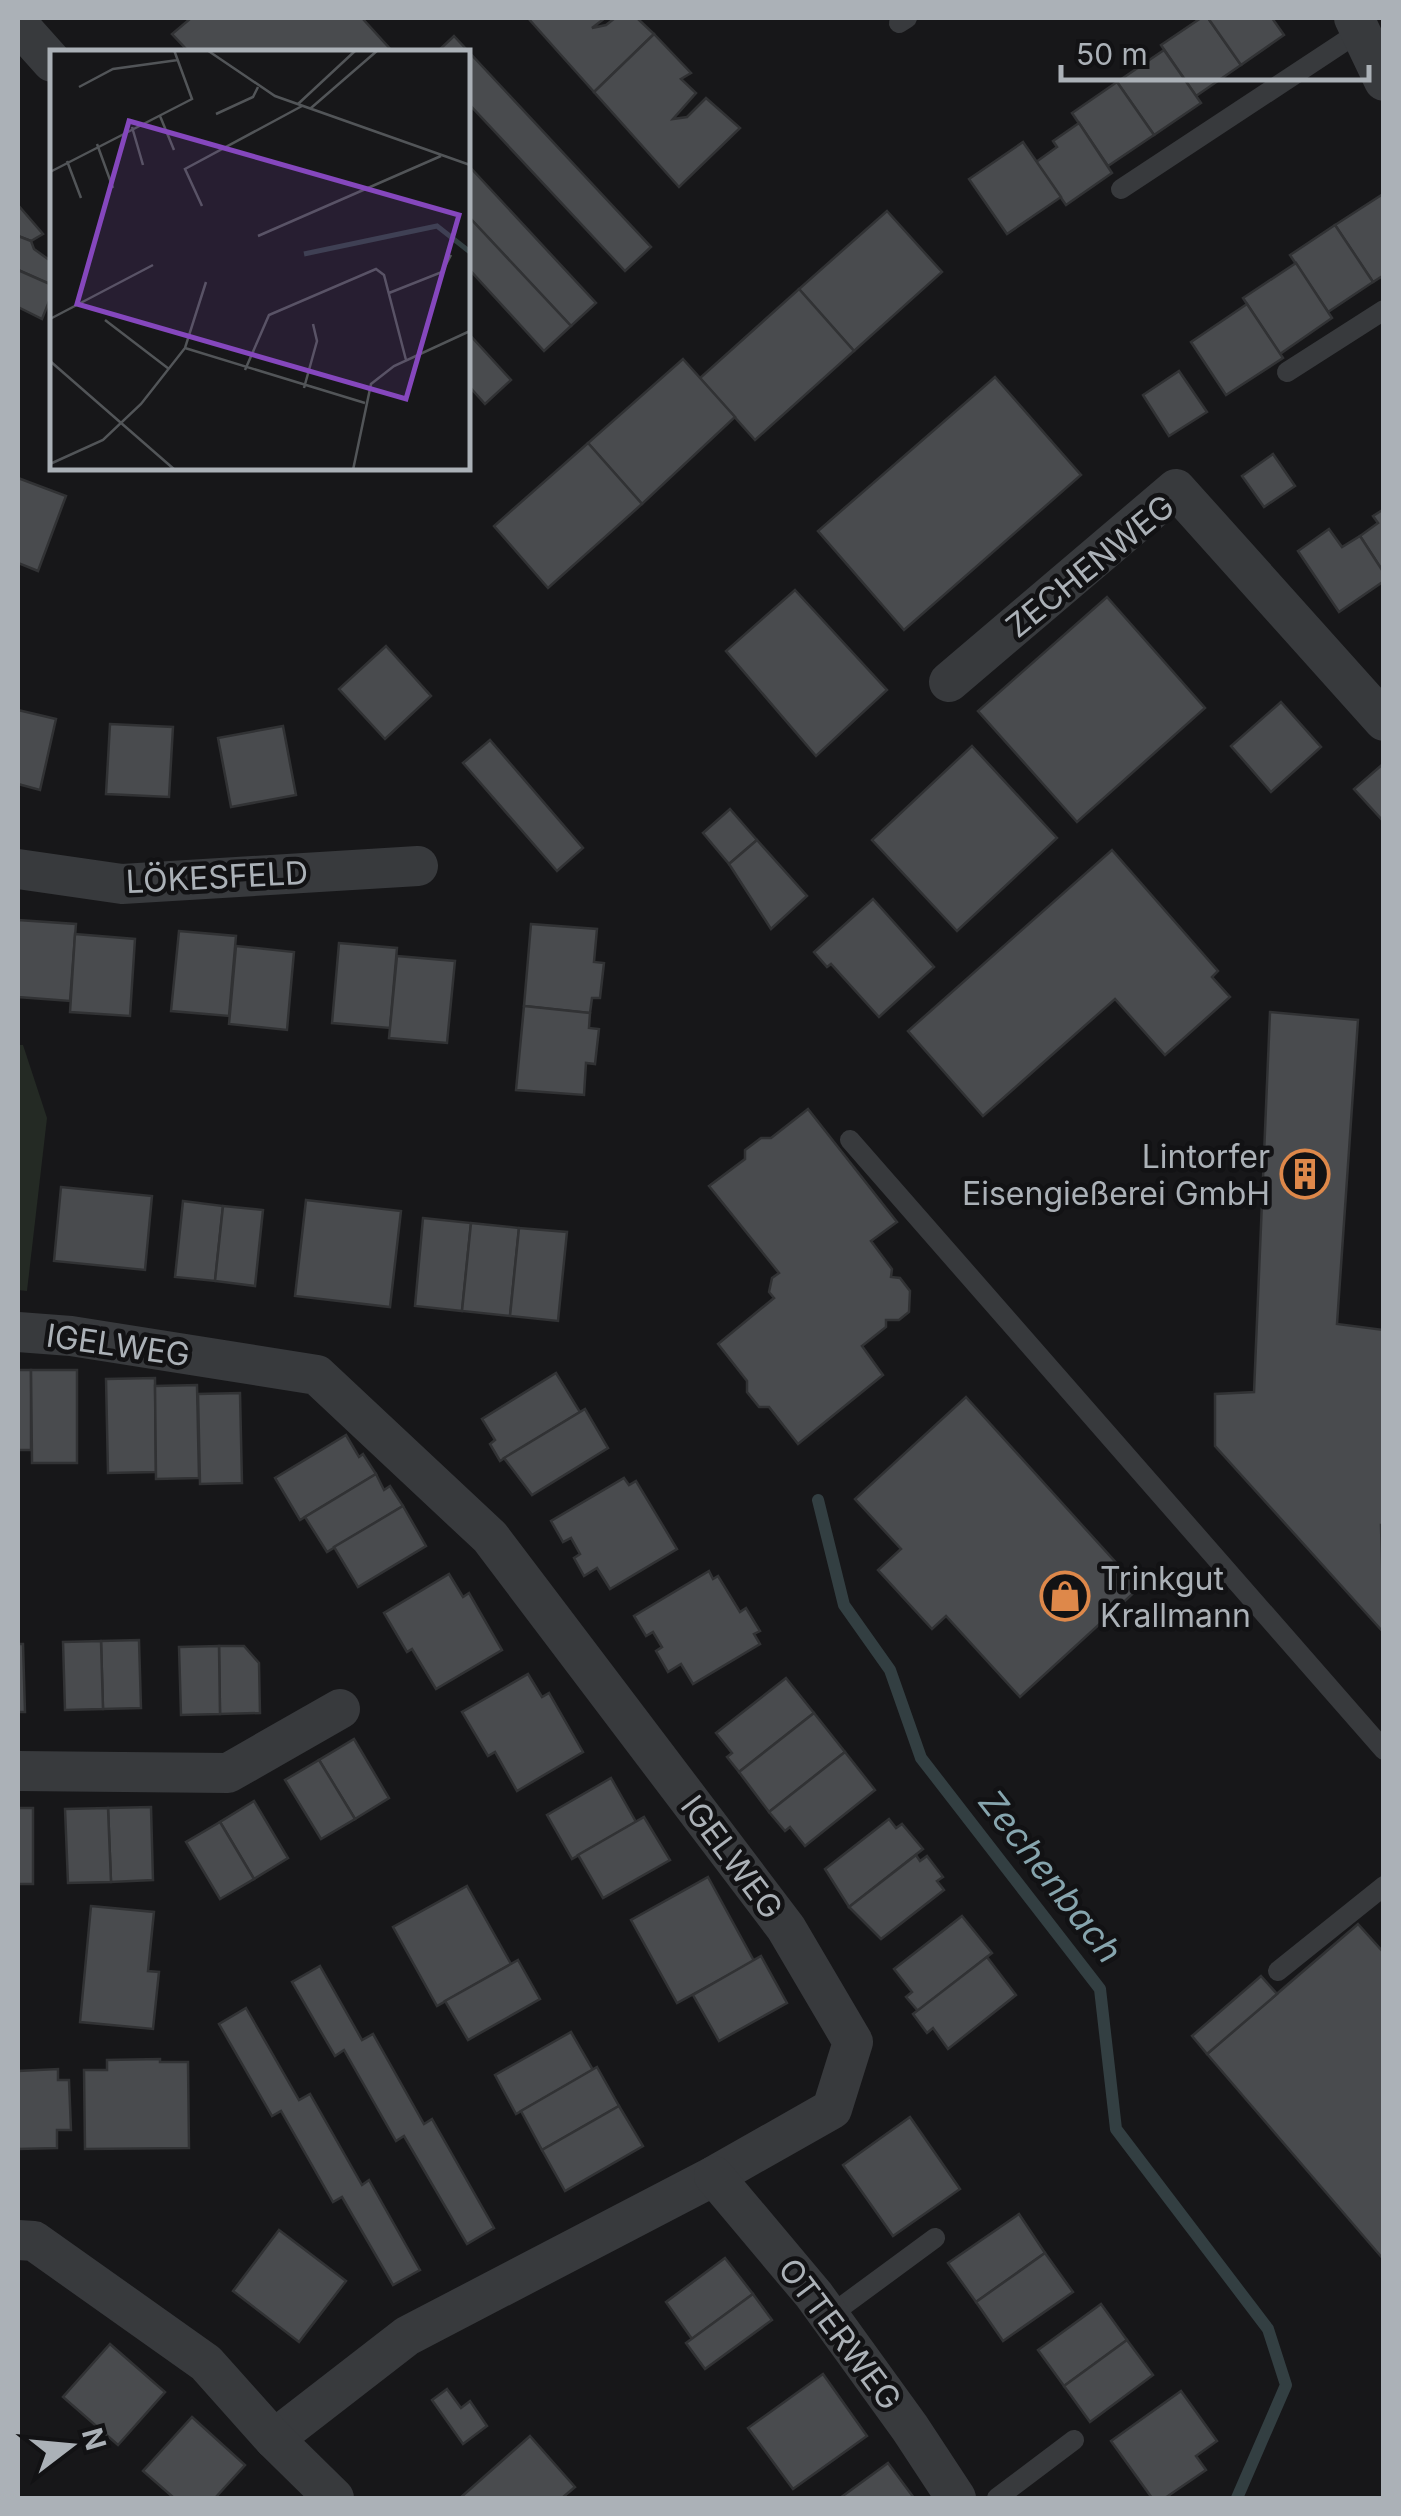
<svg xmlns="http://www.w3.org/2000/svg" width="1401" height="2516" viewBox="0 0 1401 2516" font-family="Inter,sans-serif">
	<rect width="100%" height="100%" fill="#171719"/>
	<polygon fill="#242a24" points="18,1045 23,1045 47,1118 27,1291 18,1290"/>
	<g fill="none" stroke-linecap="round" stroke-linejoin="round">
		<polyline stroke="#333f42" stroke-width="12" points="818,1500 844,1605 890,1670 921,1758 1100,1989 1116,2129 1268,2329 1286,2385 1237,2498"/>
	</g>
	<g fill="#494b4e" stroke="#313234" stroke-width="2.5">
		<polygon points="191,18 362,18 393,52 189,52 172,34"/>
		<polygon points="528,18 605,18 592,28 606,25 615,18 637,18 654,34 594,92"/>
		<polygon points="1201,18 1208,18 1241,65 1196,96 1161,45"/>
		<polygon points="1208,18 1272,18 1284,35 1241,65"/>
		<polygon points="654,34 691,73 681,79 696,93 673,119 687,117 706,98 740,128 679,187 594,92"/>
		<polygon points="454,36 651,247 625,271 468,103 468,52 437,52"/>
		<polygon points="1164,50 1201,103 1154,135 1117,82"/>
		<polygon points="1117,82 1154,135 1108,166 1072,113"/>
		<polygon points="1079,123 1112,173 1066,205 1036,162 1057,147 1053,141"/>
		<polygon points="1023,142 1061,197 1007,234 969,179"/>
		<polygon points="468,165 596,303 571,326 468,216"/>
		<polygon points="1383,194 1384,275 1373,282 1335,225"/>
		<polygon points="18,205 43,234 31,241 18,236"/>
		<polygon points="887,211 942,272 854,351 799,289"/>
		<polygon points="468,216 571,326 544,351 468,268"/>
		<polygon points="1335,225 1373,282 1328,312 1290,255"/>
		<polygon points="18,236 31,241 34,249 52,262 52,285 18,270"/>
		<polygon points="1296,263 1332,318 1280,354 1243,298"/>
		<polygon points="18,270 52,285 52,294 42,319 18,307"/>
		<polygon points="799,289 854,351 755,440 700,378"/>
		<polygon points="1247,304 1283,358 1226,395 1191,342"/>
		<polygon points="468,333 511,380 485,404 468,385"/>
		<polygon points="683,359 735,417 642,504 588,443"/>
		<polygon points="1179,371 1207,412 1169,436 1143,395"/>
		<polygon points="995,377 1081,475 904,630 818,531"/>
		<polygon points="588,443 642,504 548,588 494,526"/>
		<polygon points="1273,454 1295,486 1264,507 1242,476"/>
		<polygon points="18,478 66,496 38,571 18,563"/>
		<polygon points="1384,509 1384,573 1360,536 1378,523 1373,516"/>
		<polygon points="1329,529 1342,547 1360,536 1384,573 1384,581 1339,612 1298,551"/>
		<polygon points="795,590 887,690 816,756 726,651"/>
		<polygon points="1107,597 1205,708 1077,822 978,711"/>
		<polygon points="386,646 431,696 385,739 339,689"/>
		<polygon points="1281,702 1321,747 1271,792 1231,746"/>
		<polygon points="18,710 56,719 40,790 18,784"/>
		<polygon points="110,724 173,727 169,797 106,794"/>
		<polygon points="283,726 296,795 231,807 218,738"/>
		<polygon points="490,740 583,848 557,871 463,763"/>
		<polygon points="972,746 1057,838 957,931 872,840"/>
		<polygon points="1383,764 1384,765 1384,822 1354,789"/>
		<polygon points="730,809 757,840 729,864 703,833"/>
		<polygon points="757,840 807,896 771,929 729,864"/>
		<polygon points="1112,850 1218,971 1212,977 1230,997 1165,1055 1115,999 983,1116 908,1031"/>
		<polygon points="873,899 934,967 879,1017 831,964 827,967 814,952"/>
		<polygon points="18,920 76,924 70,1001 18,997"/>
		<polygon points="531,924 597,929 594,962 604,963 600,998 592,998 590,1013 524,1006"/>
		<polygon points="179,931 236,936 229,1016 171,1011"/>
		<polygon points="75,934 135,939 130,1016 70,1012"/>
		<polygon points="339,943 397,948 390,1028 332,1023"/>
		<polygon points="236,946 294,952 287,1030 229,1024"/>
		<polygon points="397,956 455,961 447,1043 389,1038"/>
		<polygon points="524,1006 590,1013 589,1028 599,1029 595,1064 586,1063 584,1095 516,1090"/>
		<polygon points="1270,1012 1358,1020 1337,1324 1384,1330 1384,1525 1381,1525 1384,1633 1215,1446 1215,1394 1254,1392"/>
		<polygon points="808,1109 897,1222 871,1241 892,1269 891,1277 900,1278 910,1291 909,1312 899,1320 886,1320 886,1327 862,1346 883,1375 798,1444 769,1407 759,1407 747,1392 747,1381 718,1344 774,1298 769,1292 772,1278 779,1273 709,1186 745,1159 745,1150 761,1138 771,1138"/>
		<polygon points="61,1187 152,1196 145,1270 54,1261"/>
		<polygon points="306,1200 401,1211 390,1307 295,1296"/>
		<polygon points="183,1201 223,1206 215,1281 175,1277"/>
		<polygon points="223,1206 263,1210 255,1286 215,1281"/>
		<polygon points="423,1218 471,1223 462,1311 415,1306"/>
		<polygon points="471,1223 519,1228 510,1316 462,1311"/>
		<polygon points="519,1228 567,1232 558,1321 510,1316"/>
		<rect x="18" y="1370" width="13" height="80"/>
		<polygon points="31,1370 77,1370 77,1463 32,1463"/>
		<polygon points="556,1373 580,1412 500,1461 490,1444 495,1440 482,1419"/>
		<polygon points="155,1378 156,1472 108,1473 106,1379"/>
		<polygon points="197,1385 199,1478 156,1479 155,1386"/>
		<polygon points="240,1393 242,1483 200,1484 198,1394"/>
		<polygon points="966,1397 1139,1588 1020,1697 946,1616 932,1629 878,1570 901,1549 855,1499"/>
		<polygon points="585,1409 608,1448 532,1495 504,1458"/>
		<polygon points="346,1435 359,1457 363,1454 376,1474 300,1520 275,1478"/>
		<polygon points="376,1474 384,1490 390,1486 403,1506 327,1552 305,1517"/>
		<polygon points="624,1478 629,1485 636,1481 677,1549 610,1589 597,1568 584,1576 574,1558 580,1554 571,1538 563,1542 551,1521"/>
		<polygon points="403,1506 426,1546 358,1587 334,1547"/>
		<polygon points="709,1571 713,1579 718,1576 740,1612 746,1608 760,1631 754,1634 760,1644 693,1684 681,1664 668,1672 656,1651 662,1647 653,1632 646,1636 634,1616"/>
		<polygon points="449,1574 463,1597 469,1593 502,1650 436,1689 412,1649 407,1652 384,1613"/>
		<polygon points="139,1640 141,1708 103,1709 101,1641"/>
		<polygon points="101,1641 103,1709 65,1710 63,1642"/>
		<polygon points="18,1644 23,1644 25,1712 18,1712"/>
		<polygon points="219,1646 244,1646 259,1663 260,1713 220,1714"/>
		<polygon points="219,1646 220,1714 181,1715 179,1647"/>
		<polygon points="528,1674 542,1697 549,1693 583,1752 517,1791 495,1752 488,1756 462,1712"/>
		<polygon points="786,1678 814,1713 739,1772 727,1757 732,1753 716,1733"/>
		<polygon points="814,1713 845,1752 769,1812 739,1772"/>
		<polygon points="354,1739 389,1798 355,1819 319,1760"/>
		<polygon points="845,1752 875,1790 805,1846 790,1827 785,1831 769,1812"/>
		<polygon points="319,1760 355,1819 321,1839 285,1780"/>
		<polygon points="611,1778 636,1822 572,1859 547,1815"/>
		<polygon points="254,1801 288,1858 254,1879 220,1822"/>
		<polygon points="151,1807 153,1880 111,1882 108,1808"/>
		<rect x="18" y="1808" width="15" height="76"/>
		<polygon points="108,1808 111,1882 68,1883 65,1809"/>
		<polygon points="644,1817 670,1860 603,1898 578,1855"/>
		<polygon points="889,1819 896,1828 902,1824 923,1849 849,1907 825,1869"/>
		<polygon points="220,1822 254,1879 220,1899 186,1842"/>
		<polygon points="916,1855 920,1861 927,1856 943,1877 937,1881 944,1890 881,1939 849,1907"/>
		<polygon points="708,1877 754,1961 677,2003 631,1920"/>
		<polygon points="467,1886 511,1964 437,2006 393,1927"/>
		<polygon points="91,1906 154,1912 148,1971 159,1972 153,2029 80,2022"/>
		<polygon points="962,1916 992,1953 918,2011 906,1997 912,1992 894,1969"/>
		<polygon points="1358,1924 1384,1953 1384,2260 1207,2054"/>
		<polygon points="761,1956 787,2003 719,2041 693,1995"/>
		<polygon points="987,1957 1016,1995 948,2049 933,2028 927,2033 913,2014"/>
		<polygon points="518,1960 540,1999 468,2040 445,2001"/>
		<polygon points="320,1966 362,2040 373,2034 424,2124 432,2119 494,2228 467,2244 404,2136 396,2141 344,2050 335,2056 292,1982"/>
		<polygon points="1261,1976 1277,1994 1207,2054 1192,2036"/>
		<polygon points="246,2008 299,2100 310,2094 362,2185 369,2180 420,2270 393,2285 342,2197 333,2202 281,2111 272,2116 219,2024"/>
		<polygon points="571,2032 593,2070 516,2114 495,2075"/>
		<polygon points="160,2059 160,2062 188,2062 189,2148 85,2149 84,2070 107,2070 107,2060"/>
		<polygon points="597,2067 619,2106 542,2150 521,2111"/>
		<polygon points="58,2069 58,2080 69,2080 71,2130 57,2130 57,2148 18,2149 18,2071"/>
		<polygon points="619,2106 643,2146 565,2191 542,2150"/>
		<polygon points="910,2117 960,2189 893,2236 843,2165"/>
		<polygon points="1019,2214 1045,2253 976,2302 948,2263"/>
		<polygon points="279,2230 346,2281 299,2342 233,2291"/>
		<polygon points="1045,2253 1073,2292 1003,2341 976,2302"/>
		<polygon points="725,2258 753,2294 692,2339 666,2302"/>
		<polygon points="753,2294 772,2320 705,2369 686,2343"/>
		<polygon points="1101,2304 1127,2340 1064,2386 1038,2350"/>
		<polygon points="1127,2340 1153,2375 1090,2422 1064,2386"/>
		<polygon points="110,2344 165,2392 118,2445 63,2397"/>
		<polygon points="823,2374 867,2436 793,2489 748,2428"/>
		<polygon points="447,2389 461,2408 470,2401 487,2426 463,2444 432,2400"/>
		<polygon points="1181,2391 1217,2441 1196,2456 1206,2470 1165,2498 1152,2498 1111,2441"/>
		<polygon points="192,2417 245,2465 215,2498 174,2498 143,2471"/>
		<polygon points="530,2436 575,2487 562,2498 460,2498"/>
		<polygon points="888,2463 914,2498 840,2498"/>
	</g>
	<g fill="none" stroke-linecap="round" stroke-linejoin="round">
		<g stroke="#383a3d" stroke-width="20">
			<polyline points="899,23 907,18"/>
			<polyline points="1121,189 1362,30"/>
			<polyline points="1287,372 1384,310"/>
			<polyline points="850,1140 1384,1750"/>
			<polyline points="1278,1971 1384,1886"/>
			<polyline points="829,2316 935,2238"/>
			<polyline points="997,2498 1074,2440"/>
		</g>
		<g stroke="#383a3d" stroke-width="40">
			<polyline points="1354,18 1384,81"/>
			<polyline points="18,24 52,62"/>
			<polyline points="949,682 1176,489 1384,721"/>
			<polyline points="18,869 122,884 418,866"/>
			<polyline points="18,1332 71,1336 317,1375 490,1537 786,1928 853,2042 832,2109 714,2176 407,2336 274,2439"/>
			<polyline points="18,1771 228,1773 340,1709"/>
			<polyline points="714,2176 814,2295 910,2428 956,2498"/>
			<polyline points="18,2240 34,2241 206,2363 274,2439 334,2498"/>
		</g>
	</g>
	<defs>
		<g id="building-ring" transform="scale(2.5)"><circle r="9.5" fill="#121214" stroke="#de884a" stroke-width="1.5"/><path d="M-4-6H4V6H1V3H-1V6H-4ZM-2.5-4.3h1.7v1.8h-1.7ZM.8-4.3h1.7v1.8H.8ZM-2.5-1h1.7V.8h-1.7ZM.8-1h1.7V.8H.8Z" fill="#de884a"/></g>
		<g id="shop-ring" transform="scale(2.5)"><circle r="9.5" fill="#121214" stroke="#de884a" stroke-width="1.5"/><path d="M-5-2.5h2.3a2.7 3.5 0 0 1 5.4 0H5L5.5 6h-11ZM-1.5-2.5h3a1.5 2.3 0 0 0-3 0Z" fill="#de884a"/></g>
	</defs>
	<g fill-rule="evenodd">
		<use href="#building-ring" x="1305" y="1174"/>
		<use href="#shop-ring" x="1065" y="1596"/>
	</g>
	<g text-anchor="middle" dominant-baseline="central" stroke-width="9" stroke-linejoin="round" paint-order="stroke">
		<g font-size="32" fill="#abb1b7" stroke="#121214">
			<text transform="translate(1090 566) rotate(-39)">ZECHENWEG</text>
			<text transform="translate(217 877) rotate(-3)">LÖKESFELD</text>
			<text transform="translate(118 1345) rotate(8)">IGELWEG</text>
			<text transform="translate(732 1857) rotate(53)">IGELWEG</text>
			<text transform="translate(840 2334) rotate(53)">OTTERWEG</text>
		</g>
		<g font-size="32" fill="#abb1b7" stroke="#121214" text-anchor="end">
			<text x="1270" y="1156">Lintorfer<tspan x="1270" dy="37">Eisengießerei GmbH</tspan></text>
			<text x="1100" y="1578" text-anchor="start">Trinkgut<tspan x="1100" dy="37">Krallmann</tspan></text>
		</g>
		<g font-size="35" font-style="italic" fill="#86a5ae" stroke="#121214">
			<text transform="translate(1051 1876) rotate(52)">Zechenbach</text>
		</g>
	</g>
	<g transform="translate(50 50)">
		<rect width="420" height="420" fill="#171719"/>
		<path fill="none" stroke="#333f42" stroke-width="5" d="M254,204L387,176L420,202"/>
		<path fill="none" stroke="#525558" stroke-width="2.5" d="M157,0L225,46L420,115M29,37L63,19L128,10M248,54L305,1M261,58L328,0M166,64L203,47L208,37M110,66L124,100M82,77L93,115M47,94L63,138M17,111L31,148M0,122L142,49L124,0M152,156L135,119L252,56M208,186L391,106M339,243L392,222L401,205M0,269L103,215M55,270L119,319M135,298L315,353M0,311L125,420M195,320L219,265L326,219L334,225L356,310M254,338L267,291L263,274M0,414L53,390L91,354L135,298L156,232M303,420L321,334L344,316L420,281"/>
		<path fill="#8547bd" fill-opacity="0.15" stroke="#8547bd" stroke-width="5" d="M79,71L409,165L356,349L27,254Z"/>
		<rect width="420" height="420" fill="none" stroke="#abb1b7" stroke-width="5"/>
	</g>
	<rect width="1401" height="2516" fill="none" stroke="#abb1b7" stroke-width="40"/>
	<g transform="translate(70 2446) rotate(74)" stroke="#121214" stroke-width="8" paint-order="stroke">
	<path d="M0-8L18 38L0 25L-18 38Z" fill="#abb1b7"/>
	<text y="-15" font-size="28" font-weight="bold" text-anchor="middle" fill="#abb1b7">N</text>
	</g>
	<path d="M1061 65v15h308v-15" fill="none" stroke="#abb1b7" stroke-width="5"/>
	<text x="1076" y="65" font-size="30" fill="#abb1b7" stroke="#121214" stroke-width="8" paint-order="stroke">50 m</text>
</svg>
